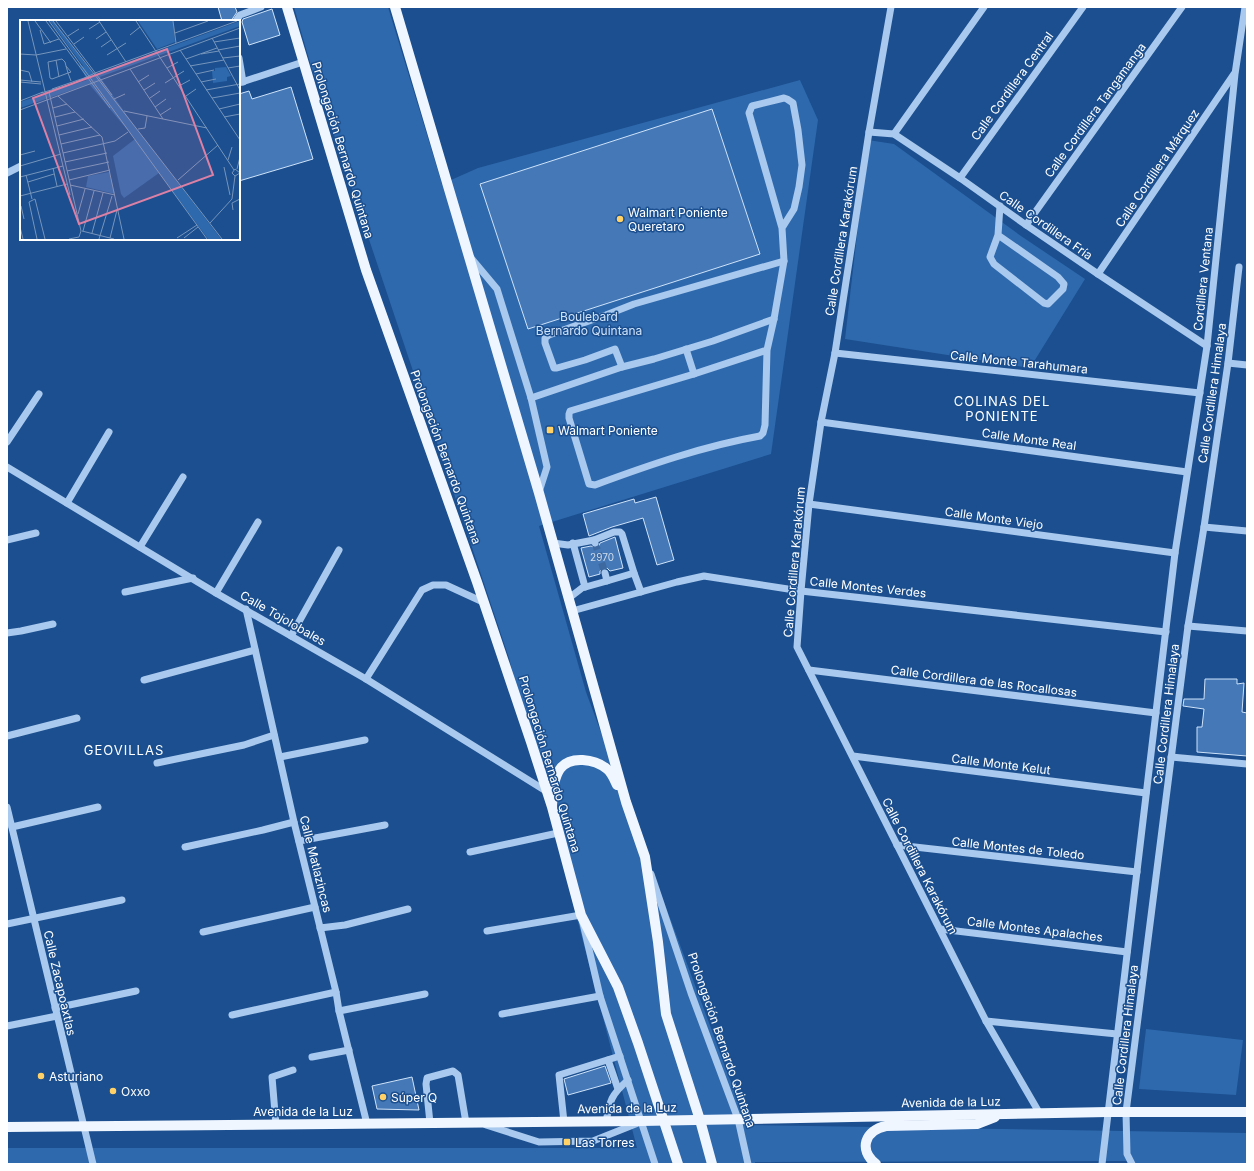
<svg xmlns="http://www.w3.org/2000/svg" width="1254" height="1171" viewBox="0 0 1254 1171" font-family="Inter,sans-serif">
	<rect width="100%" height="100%" fill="#1b4f8f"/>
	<g fill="#2e69ad">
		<polygon points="294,7 388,7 442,184 478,168 800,80 818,120 771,454 539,526 586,692 747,1125 1247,1133 1247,1164 1136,1164 1130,1161 755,1162 755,1164 7,1164 7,1148 637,1148 509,658 311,66"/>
		<polygon points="868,140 894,144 1021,236 1085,279 1030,368 845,339"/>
		<polygon points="1146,1029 1243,1040 1236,1095 1139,1089"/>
	</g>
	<g fill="#4478b7" stroke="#cfe3fa">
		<polygon points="218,7 235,7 237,12 231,21 222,21"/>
		<polygon points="272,9 280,35 249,45 242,22 243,19"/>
		<polygon points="291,87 313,159 239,181 239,94 249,91 252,99"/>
		<polygon points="712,109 760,254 528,329 480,184"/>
		<polygon points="656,497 674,560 657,565 643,518 612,527 589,536 583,514 634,499 635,503"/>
		<polygon points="615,537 623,568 610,571 607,568 603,568 600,571 600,574 589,577 581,548 591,546 596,548 599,546 600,543"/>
		<polygon points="1205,679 1237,679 1237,684 1244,683 1242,712 1247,713 1247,756 1197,752 1197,727 1202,727 1204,709 1183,706 1184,699 1204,699"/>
		<polygon points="605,1066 611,1083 568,1095 564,1079"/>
		<polygon points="412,1077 419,1110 377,1109 372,1086"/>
	</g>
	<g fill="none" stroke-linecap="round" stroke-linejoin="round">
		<polyline stroke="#3d69a0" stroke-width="7" stroke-dasharray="7 3.5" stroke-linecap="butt" points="595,543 605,573"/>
		<g stroke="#a9c9ee" stroke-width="7">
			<polyline points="891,7 869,132 835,353 821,422 809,504 801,591 797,647 986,1021 1040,1114"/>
			<polyline points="236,21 240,15 261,7"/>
			<polyline points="239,58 243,82"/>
			<polyline points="239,83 303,62"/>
			<polyline points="869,132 894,134 960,178 1026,225 1098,274 1207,346"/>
			<polyline points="894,134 984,7"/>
			<polyline points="7,173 21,166"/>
			<polyline points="960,178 1083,7"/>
			<polyline points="1026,225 1182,7"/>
			<polyline points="998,235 1058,277 1064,284 1063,289 1048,304 1044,303 994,264 990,257 998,235 1000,206"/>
			<polyline points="471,258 497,289 531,398 547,467 539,492"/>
			<polyline points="1098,274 1234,74"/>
			<polyline points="686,349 694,374"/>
			<path d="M767,350L694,374L570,411L569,414V418L589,484L595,485C649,465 704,446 760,436L763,433L765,425L767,350L774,319L784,261L782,228L794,209L799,187L802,165L798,130L793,103L787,99L784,98L752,106L749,113L782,228"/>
			<polyline points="835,353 1200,393"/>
			<polyline points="1228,363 1247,365"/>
			<polyline points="622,367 615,349 585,360 557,368 554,368 545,343 545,338 549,335 606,315 634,304 784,261"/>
			<polyline points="531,398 622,367 654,359 713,341 774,319"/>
			<polyline points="821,422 1187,472"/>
			<polyline points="7,442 39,394"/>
			<polyline points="7,467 216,593 366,679 546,791"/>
			<polyline points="67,503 109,432"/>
			<polyline points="809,504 1175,553"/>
			<polyline points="1204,527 1247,531"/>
			<polyline points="7,540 36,533"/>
			<polyline points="594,540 614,532 620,532 622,534 634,573"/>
			<polyline points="553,543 568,545 594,540 595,543"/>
			<polyline points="573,543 585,587"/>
			<polyline points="140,547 183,477"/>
			<polyline points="607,581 634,573 641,592"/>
			<polyline points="125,592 193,578"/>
			<polyline points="216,593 258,522"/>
			<polyline points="569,598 582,588 607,581 605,573"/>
			<polyline points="246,609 294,822 336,992 339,1011 367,1124"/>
			<polyline points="572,611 677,582 704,576 801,591 1166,632"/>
			<polyline points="1188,626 1247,631"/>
			<polyline points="7,633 21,631 53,624"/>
			<polyline points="291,636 339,550"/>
			<polyline points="809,670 1156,713"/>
			<polyline points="366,679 422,590 433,585 446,585 483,602"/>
			<polyline points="144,680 255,650"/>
			<polyline points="7,736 77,718"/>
			<polyline points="853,756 1146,793"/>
			<polyline points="280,757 365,740"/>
			<polyline points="1171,757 1247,764"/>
			<polyline points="157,763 244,745 274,735"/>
			<polyline points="7,807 93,1164"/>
			<polyline points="12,827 98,807"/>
			<polyline points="299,841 385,825"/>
			<polyline points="897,845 1137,872"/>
			<polyline points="185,847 263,830 294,822"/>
			<polyline points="470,852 558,833"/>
			<polyline points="651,874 691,993 738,1119 748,1164"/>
			<polyline points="7,924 122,900"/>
			<polyline points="320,928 345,925 408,909"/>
			<polyline points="940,929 1127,952"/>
			<polyline points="487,931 581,915 600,996 655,1164"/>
			<polyline points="203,932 315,907"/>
			<polyline points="55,1008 136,991"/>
			<polyline points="339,1011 425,994"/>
			<polyline points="502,1014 600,996"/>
			<polyline points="232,1015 336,992"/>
			<polyline points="986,1021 1117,1034"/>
			<polyline points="7,1026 57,1016"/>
			<polyline points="312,1057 349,1050"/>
			<polyline points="608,1060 618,1089"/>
			<polyline points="564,1122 559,1075 620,1056"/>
			<path d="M606,1122C610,1100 611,1095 628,1080"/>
			<polyline points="430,1123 426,1084 427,1078 453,1071 458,1075 466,1123"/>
			<polyline points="276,1125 272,1077 293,1070"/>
			<polyline points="486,1125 539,1142 593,1141 638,1123"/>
			<polyline points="1102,1164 1175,553 1207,346 1235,74 1245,7"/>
			<polyline points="1132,1164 1127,1154 1126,1112 1188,626 1204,527 1228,363 1239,267"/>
		</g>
		<g stroke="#f0f6ff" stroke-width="10">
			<polyline points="287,7 366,270 477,582 531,742 552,807 581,915 618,987 638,1043 678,1164"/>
			<polyline points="395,7 539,493 626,802 645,857 658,942 666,1014 700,1120 712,1164"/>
			<path d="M552,805C553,794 553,779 560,769C570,755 595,759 607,769C612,773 614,779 617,785"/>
			<polyline points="7,1127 641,1121 1108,1112 1247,1112"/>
			<path d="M876,1164C858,1150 865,1130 886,1126L977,1124L995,1117"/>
		</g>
	</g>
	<g fill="#ffd166" stroke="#1b4f8f" stroke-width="1.5">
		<circle cx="620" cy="219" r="4"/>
		<rect x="546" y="426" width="8" height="8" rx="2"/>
		<circle cx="41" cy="1076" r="4"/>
		<circle cx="113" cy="1091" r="4"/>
		<circle cx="383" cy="1097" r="4"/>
		<rect x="563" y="1138" width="8" height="8" rx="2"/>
	</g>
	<g text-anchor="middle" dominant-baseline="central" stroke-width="3" stroke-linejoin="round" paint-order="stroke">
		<g font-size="10" fill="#d0dded">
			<text x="602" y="557">2970</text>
		</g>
		<g font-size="12" fill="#fff" stroke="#1b4f8f">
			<text transform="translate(1012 86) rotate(-54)">Calle Cordillera Central</text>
			<text transform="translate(1095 110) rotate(-54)">Calle Cordillera Tangamanga</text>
			<text transform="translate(343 150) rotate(73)">Prolongación Bernardo Quintana</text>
			<text transform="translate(1157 168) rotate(-56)">Calle Cordillera Márquez</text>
			<text transform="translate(1046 225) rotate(35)">Calle Cordillera Fría</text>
			<text transform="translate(841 241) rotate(-81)">Calle Cordillera Karakórum</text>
			<text transform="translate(1203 279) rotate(-84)">Cordillera Ventana</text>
			<text transform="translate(1019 362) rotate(6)">Calle Monte Tarahumara</text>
			<text transform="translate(1212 393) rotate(-82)">Calle Cordillera Himalaya</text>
			<text transform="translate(1029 439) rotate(8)">Calle Monte Real</text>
			<text transform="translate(446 457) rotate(70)">Prolongación Bernardo Quintana</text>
			<text transform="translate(994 518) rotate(8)">Calle Monte Viejo</text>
			<text transform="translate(794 562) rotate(-85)">Calle Cordillera Karakórum</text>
			<text transform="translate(868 587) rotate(6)">Calle Montes Verdes</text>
			<text transform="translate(283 618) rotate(30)">Calle Tojolobales</text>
			<text transform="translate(984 681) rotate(7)">Calle Cordillera de las Rocallosas</text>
			<text transform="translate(1166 714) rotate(-83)">Calle Cordillera Himalaya</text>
			<text transform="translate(550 764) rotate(73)">Prolongación Bernardo Quintana</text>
			<text transform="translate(1001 764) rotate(7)">Calle Monte Kelut</text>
			<text transform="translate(1018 848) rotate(6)">Calle Montes de Toledo</text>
			<text transform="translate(316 864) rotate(76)">Calle Matlazincas</text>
			<text transform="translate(920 866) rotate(63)">Calle Cordillera Karakórum</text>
			<text transform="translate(1035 929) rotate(7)">Calle Montes Apalaches</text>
			<text transform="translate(60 983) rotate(77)">Calle Zacapoaxtlas</text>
			<text transform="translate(1125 1035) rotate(-83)">Calle Cordillera Himalaya</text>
			<text transform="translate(722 1040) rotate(71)">Prolongación Bernardo Quintana</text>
			<text transform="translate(951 1102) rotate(-1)">Avenida de la Luz</text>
			<text transform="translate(627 1108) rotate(-1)">Avenida de la Luz</text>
			<text x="303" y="1111">Avenida de la Luz</text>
		</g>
		<g font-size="12" fill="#fff" stroke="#1b4f8f" text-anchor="start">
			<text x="628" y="212">Walmart Poniente<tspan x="628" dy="14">Queretaro</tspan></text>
			<text x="558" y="430">Walmart Poniente</text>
			<text x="49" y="1076">Asturiano</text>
			<text x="121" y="1091">Oxxo</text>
			<text x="391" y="1097">Súper Q</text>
			<text x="575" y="1142">Las Torres</text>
		</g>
		<g font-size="12" fill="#cfe3fa" stroke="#1b4f8f">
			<text x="589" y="316">Boulebard<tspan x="589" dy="14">Bernardo Quintana</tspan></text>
		</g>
		<g font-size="13" letter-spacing="1" fill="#fff" stroke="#1b4f8f">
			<text x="1002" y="401">COLINAS DEL<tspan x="1002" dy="15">PONIENTE</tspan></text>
			<text x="124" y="750">GEOVILLAS</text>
		</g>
	</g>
	<g transform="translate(20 20)">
		<rect width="220" height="220" fill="#1b4f8f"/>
		<path d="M30,1H33L74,55L220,1V6L80,57L113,104L201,219H188L139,153L104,178L101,174L93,136L115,119L69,64L0,88V82L67,60L59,44L64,47ZM118,1H153L155,22L137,29ZM206,47L211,56L207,57V61L193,63L192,51H195V48ZM89,152L95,174L66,167L68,156Z" fill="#2e69ad"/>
		<path fill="none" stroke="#7695bc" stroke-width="1" d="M8,1L50,175M15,1L31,23M26,1L90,88M29,1L187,219M33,1L202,219M36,1L92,75M79,1L106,42M116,1L214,150M153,1L156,23M69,9L80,2M20,10L24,24L39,19M155,13L188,1M110,15L120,7M48,16L59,9M192,18L220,70M76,19L86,12M194,22L220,18M54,24L64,17M81,27L91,20M160,30L220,120M198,30L220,26M0,34L16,35L46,29M181,34L199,31M87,35L106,23M203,38L220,36M166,39L197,28M36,40L39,57M46,46L51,52L48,53L32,59L30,58L28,42L42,39L45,42L46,46L48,53L51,61M170,46L204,40M147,48L158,42M208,48L220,46M110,49L143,99M0,50L9,52L12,62M176,54L194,50M0,60L21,62M0,62L21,64M118,62L129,55M181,62L196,59M145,63L164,51M159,66L170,60M32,69L70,56M124,70L135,63M186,70L220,64M29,72L61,211L59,217L49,219M21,73L52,64L75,53L217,1M38,76L82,117L104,219M166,76L176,69M130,78L140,71M192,78L220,73M94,79L105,74M0,81L23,72M135,87L146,79M33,88L47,84M199,89L220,84M0,90L220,8M104,91L187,108M140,95L151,88M35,97L55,92M204,97L220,94M37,106L64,99M118,109L125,108L127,96M39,115L72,107M41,124L80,115M43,133L95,121L108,112M0,135L15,131M208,140L212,127M45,142L87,133M0,146L41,134M204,147L210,175M33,148L37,166M217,149L220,137M47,151L89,142M220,153L215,156L212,153L215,149L220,153M6,155L12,179M0,157L43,146M49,160L90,150M158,160L198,125M8,162L34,154M50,165L95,175M0,176L47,164M1,186L4,199M213,190L212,183L220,179M58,194L65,169M190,203L212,179L215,156M0,207L3,219M62,211L94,219M63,211L74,171M72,213L83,173M90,218L97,190M157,218L177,205M164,218L178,207M17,219L9,182L15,179L25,219M79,219L92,176"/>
		<path fill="#dd80a5" fill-opacity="0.15" stroke="#dd80a5" stroke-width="2" d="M147,29L193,155L59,204L13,78Z"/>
		<rect width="220" height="220" fill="none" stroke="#fff" stroke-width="2"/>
	</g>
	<rect width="1254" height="1171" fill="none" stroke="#ffffff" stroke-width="16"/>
</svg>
